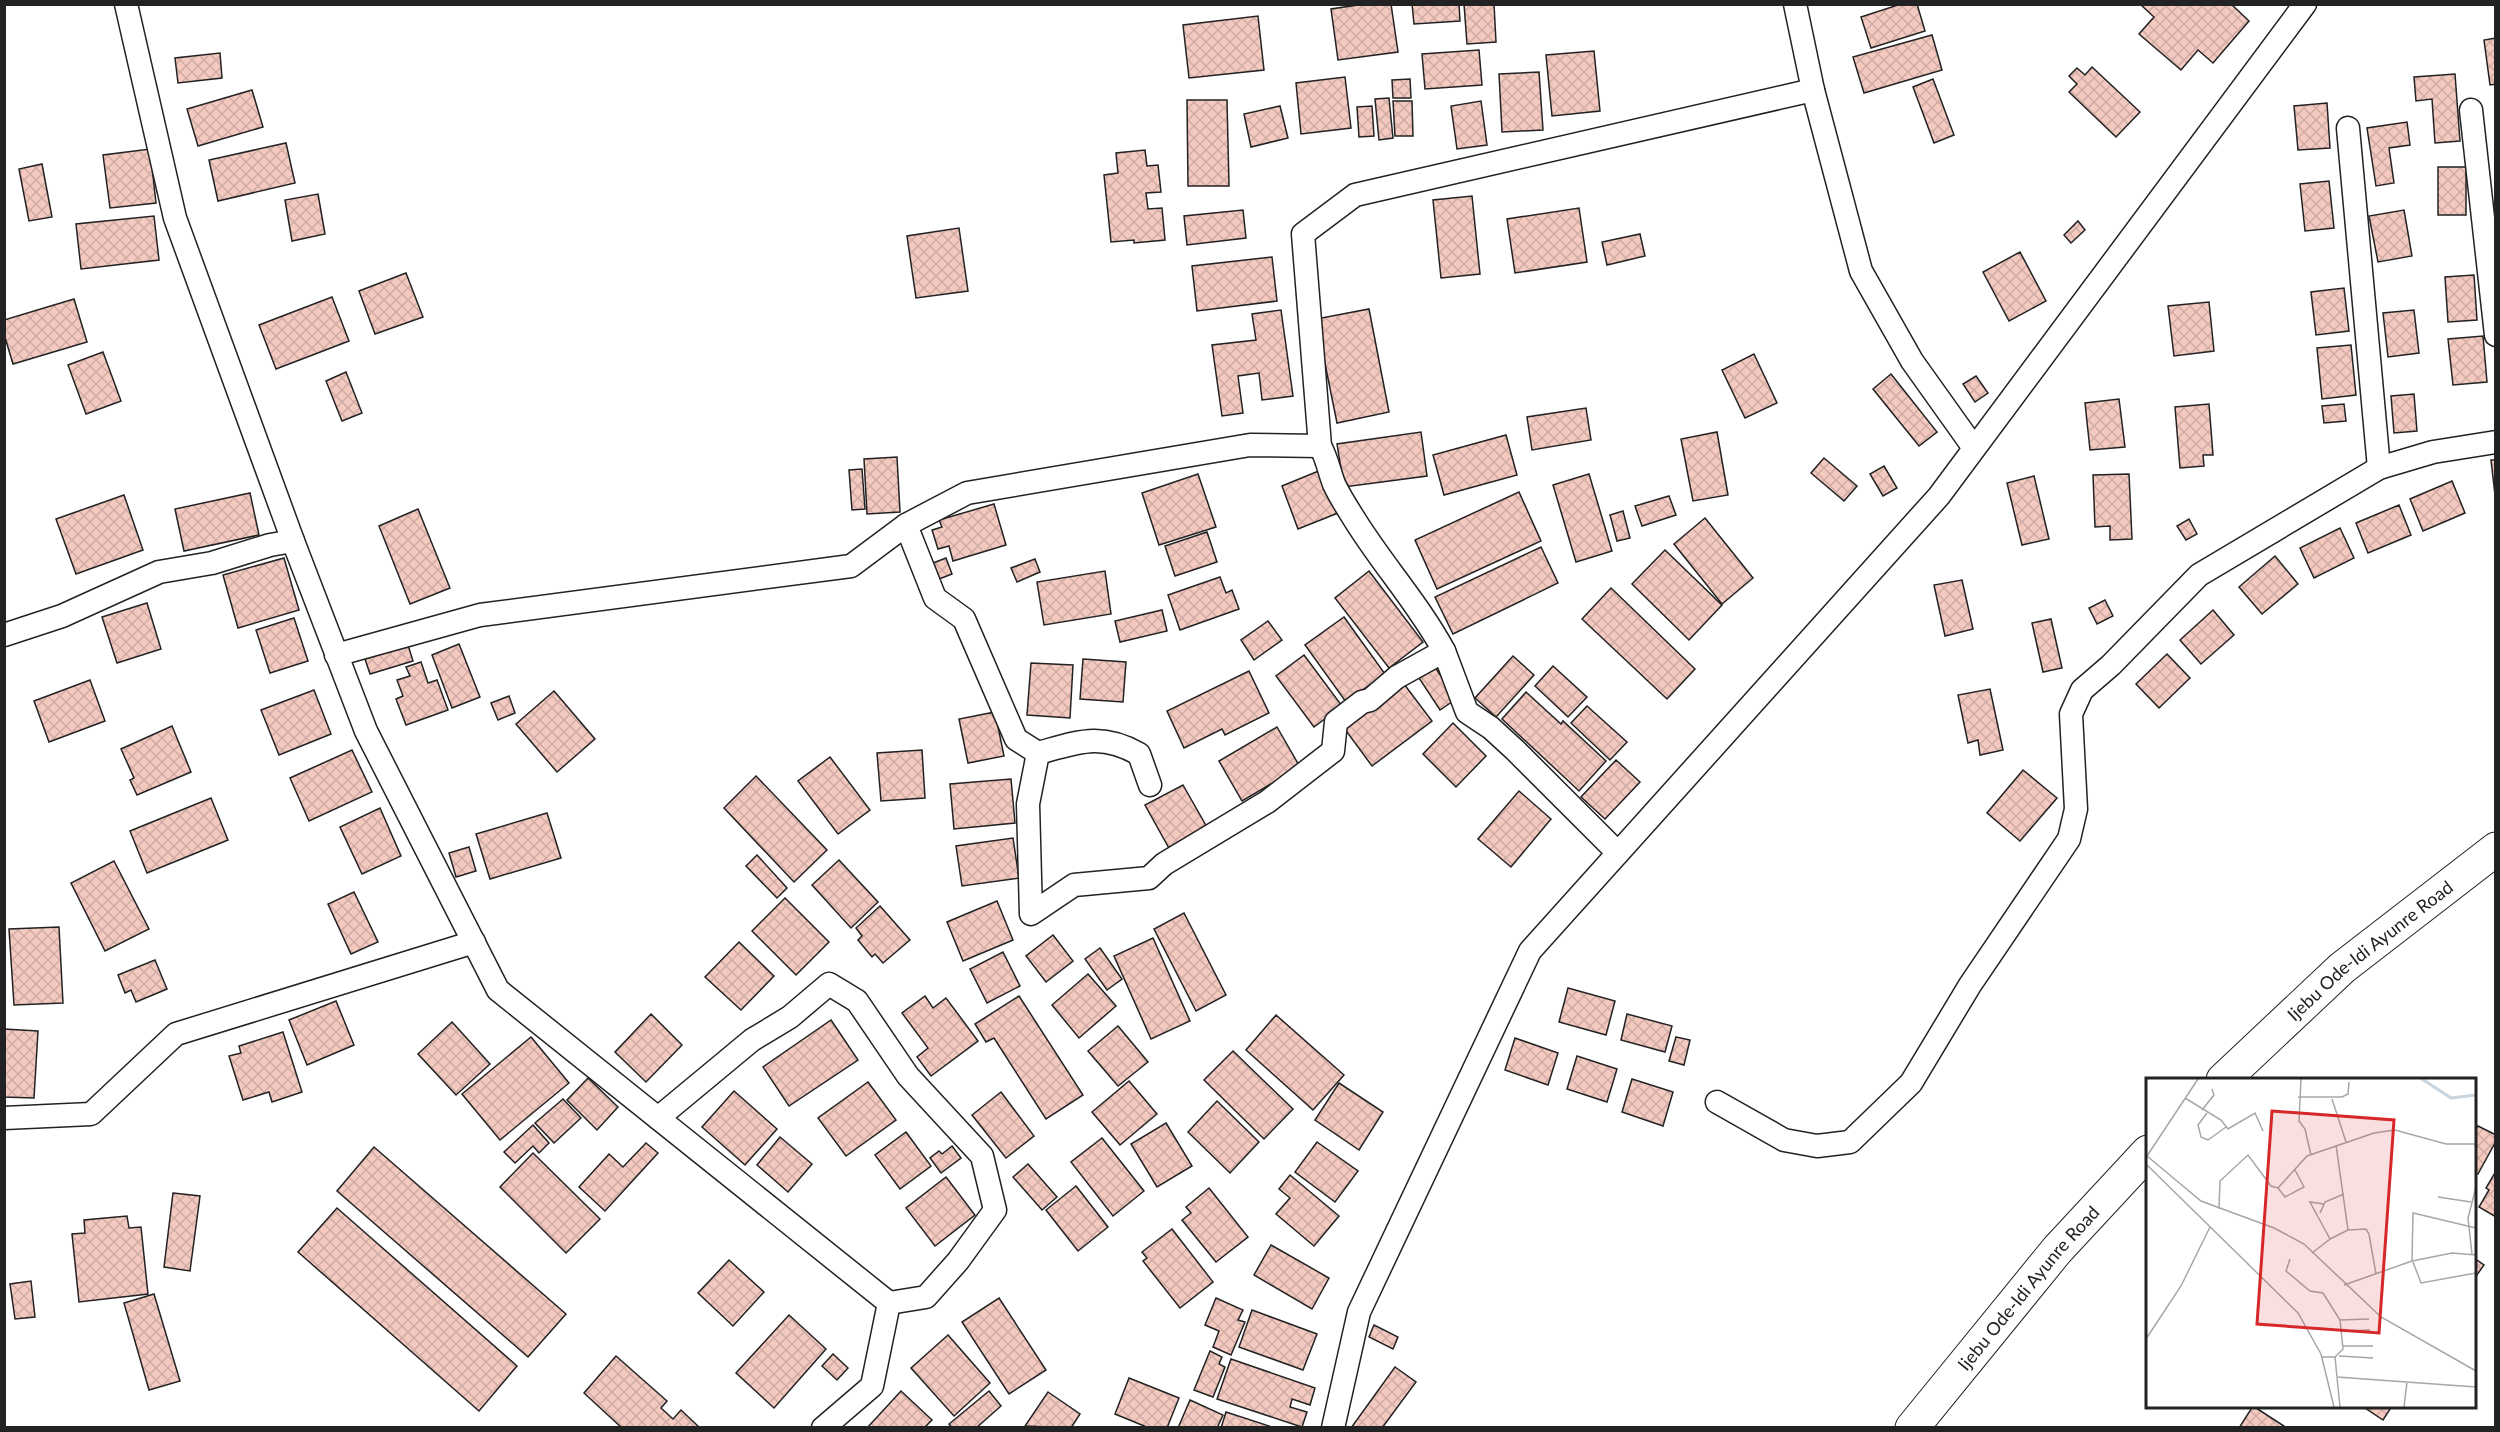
<svg xmlns="http://www.w3.org/2000/svg" width="2500" height="1432" viewBox="0 0 2500 1432" font-family="Lato,sans-serif">
	<defs>
		<pattern id="building-cross-hatch" width="8" height="8" patternUnits="userSpaceOnUse" patternTransform="scale(1.5)"><rect width="8" height="8" fill="#f3c9c0"/><path d="M0 0l8 8M0 8l8-8" fill="none" stroke="#d0aca5"/></pattern>
	</defs>
	<rect width="100%" height="100%" fill="#fff"/>
	<g fill="url(#building-cross-hatch)" stroke="#222" stroke-width="1.5">
		<polygon points="1365,4 1391,4 1398,52 1338,60 1331,9"/>
		<polygon points="1412,4 1459,4 1460,21 1414,24"/>
		<polygon points="1464,4 1494,4 1496,42 1467,44"/>
		<polygon points="1901,4 1917,4 1925,31 1871,48 1861,17"/>
		<polygon points="2140,4 2231,4 2249,21 2213,63 2198,50 2181,70 2139,34 2154,17"/>
		<polygon points="1258,16 1264,70 1189,78 1183,25"/>
		<polygon points="1932,35 1942,70 1864,93 1853,57"/>
		<polygon points="2496,38 2496,84 2490,85 2484,40"/>
		<polygon points="1479,50 1482,85 1425,89 1422,54"/>
		<polygon points="1594,51 1600,111 1552,116 1546,55"/>
		<polygon points="220,53 222,78 178,83 175,58"/>
		<polygon points="2092,67 2140,112 2116,137 2069,92 2077,84 2069,76 2077,68 2085,75"/>
		<polygon points="1539,72 1543,130 1502,132 1499,74"/>
		<polygon points="2455,74 2460,141 2435,143 2432,99 2416,101 2414,77"/>
		<polygon points="1345,77 1351,128 1301,134 1296,83"/>
		<polygon points="1410,79 1411,98 1393,98 1392,80"/>
		<polygon points="1933,79 1954,135 1934,143 1913,87"/>
		<polygon points="252,90 263,127 198,146 187,109"/>
		<polygon points="1389,98 1393,138 1379,140 1375,99"/>
		<polygon points="1187,100 1227,100 1229,186 1188,186"/>
		<polygon points="1393,101 1412,101 1413,136 1395,136"/>
		<polygon points="1481,101 1487,145 1457,149 1451,106"/>
		<polygon points="2327,103 2330,148 2298,150 2294,106"/>
		<polygon points="1280,106 1288,138 1251,147 1244,114"/>
		<polygon points="1372,106 1374,136 1359,137 1357,107"/>
		<polygon points="2407,122 2410,145 2389,148 2394,183 2376,186 2367,128"/>
		<polygon points="286,143 295,183 218,201 209,160"/>
		<polygon points="150,149 156,203 110,208 103,155"/>
		<polygon points="1145,150 1147,166 1158,165 1161,192 1146,193 1148,209 1162,208 1165,240 1134,243 1134,240 1111,242 1104,175 1118,173 1116,153"/>
		<polygon points="42,164 52,217 29,221 19,169"/>
		<rect x="2438" y="167" width="28" height="48"/>
		<polygon points="2329,181 2334,228 2305,231 2300,184"/>
		<polygon points="318,194 325,234 292,241 285,200"/>
		<polygon points="1472,196 1480,274 1441,278 1433,200"/>
		<polygon points="1579,208 1587,262 1515,273 1507,219"/>
		<polygon points="1243,210 1246,238 1187,245 1184,216"/>
		<polygon points="2404,210 2412,256 2378,262 2369,216"/>
		<polygon points="154,216 159,260 81,269 76,224"/>
		<polygon points="2078,221 2085,230 2071,243 2064,235"/>
		<polygon points="959,228 968,291 916,298 907,236"/>
		<polygon points="1640,234 1645,256 1607,265 1602,242"/>
		<polygon points="2020,252 2046,301 2009,321 1983,272"/>
		<polygon points="1272,257 1277,301 1197,311 1192,266"/>
		<polygon points="406,273 423,317 375,334 359,291"/>
		<polygon points="2474,275 2477,320 2448,322 2445,277"/>
		<polygon points="2344,288 2349,331 2316,335 2311,292"/>
		<polygon points="332,297 349,341 276,369 259,325"/>
		<polygon points="74,299 87,342 13,364 4,334 4,320"/>
		<polygon points="2209,302 2214,351 2174,356 2168,306"/>
		<polygon points="1369,309 1389,412 1337,423 1316,319"/>
		<polygon points="1281,310 1293,396 1262,400 1259,373 1238,376 1243,413 1222,416 1212,345 1256,340 1252,314"/>
		<polygon points="2414,310 2419,353 2388,357 2383,313"/>
		<polygon points="2483,336 2487,382 2453,385 2448,339"/>
		<polygon points="2351,345 2356,395 2322,399 2317,348"/>
		<polygon points="103,352 121,401 86,414 68,365"/>
		<polygon points="1754,354 1777,403 1745,418 1722,370"/>
		<polygon points="346,372 362,413 342,421 326,381"/>
		<polygon points="1891,374 1937,432 1919,446 1873,389"/>
		<polygon points="1976,376 1988,393 1975,402 1963,384"/>
		<polygon points="2414,394 2417,431 2394,433 2391,396"/>
		<polygon points="2119,399 2125,447 2090,450 2085,403"/>
		<polygon points="2209,404 2213,455 2203,455 2204,466 2180,468 2175,407"/>
		<polygon points="2344,404 2346,421 2324,423 2322,406"/>
		<polygon points="1586,408 1591,440 1532,450 1527,417"/>
		<polygon points="1421,432 1427,476 1344,487 1337,444"/>
		<polygon points="1717,432 1728,495 1693,501 1681,439"/>
		<polygon points="1506,435 1517,475 1444,495 1433,455"/>
		<polygon points="897,457 900,512 867,514 864,459"/>
		<polygon points="1824,458 1857,486 1844,501 1811,473"/>
		<polygon points="2491,460 2496,460 2496,495 2495,495"/>
		<polygon points="1884,466 1897,488 1883,496 1870,474"/>
		<polygon points="862,469 865,509 852,510 849,470"/>
		<polygon points="1321,470 1338,513 1298,529 1282,486"/>
		<polygon points="1198,474 1216,527 1159,545 1142,493"/>
		<polygon points="1589,474 1612,551 1576,562 1553,485"/>
		<polygon points="2129,474 2132,539 2110,540 2110,526 2095,527 2093,475"/>
		<polygon points="2034,476 2049,539 2022,545 2007,483"/>
		<polygon points="2452,481 2465,513 2423,531 2410,499"/>
		<polygon points="1519,492 1541,541 1437,589 1415,540"/>
		<polygon points="250,493 259,535 184,551 175,509"/>
		<polygon points="124,495 143,550 76,574 56,519"/>
		<polygon points="1669,496 1676,515 1642,526 1635,506"/>
		<polygon points="994,504 1006,545 953,561 949,546 938,549 932,530 942,527 939,520"/>
		<polygon points="2399,505 2411,535 2368,553 2356,523"/>
		<polygon points="418,509 450,588 410,604 379,526"/>
		<polygon points="1623,511 1630,538 1617,541 1610,515"/>
		<polygon points="1705,518 1753,578 1722,604 1674,544"/>
		<polygon points="2189,519 2197,534 2186,540 2177,526"/>
		<polygon points="2340,528 2354,558 2314,578 2300,548"/>
		<polygon points="1207,532 1217,562 1175,576 1165,546"/>
		<polygon points="1541,547 1558,583 1453,634 1435,597"/>
		<polygon points="1665,550 1722,605 1689,640 1632,584"/>
		<polygon points="2275,556 2298,584 2262,614 2239,587"/>
		<polygon points="284,558 299,610 238,628 223,575"/>
		<polygon points="946,558 952,574 939,579 933,563"/>
		<polygon points="1035,559 1040,572 1017,582 1011,568"/>
		<polygon points="1105,571 1111,614 1044,625 1037,582"/>
		<polygon points="1369,571 1423,642 1389,668 1335,598"/>
		<polygon points="1220,577 1226,593 1232,590 1239,609 1180,630 1168,595"/>
		<polygon points="1962,580 1973,629 1945,636 1934,585"/>
		<polygon points="1611,588 1695,669 1667,699 1582,619"/>
		<polygon points="2105,600 2113,616 2097,624 2089,608"/>
		<polygon points="147,603 161,649 117,663 102,617"/>
		<polygon points="1162,610 1167,631 1120,642 1115,621"/>
		<polygon points="2213,610 2234,635 2201,664 2180,640"/>
		<polygon points="1344,617 1385,674 1346,702 1305,645"/>
		<polygon points="294,618 308,661 270,673 256,630"/>
		<polygon points="2051,619 2062,668 2043,672 2032,623"/>
		<polygon points="1268,621 1282,640 1254,660 1241,640"/>
		<polygon points="459,644 480,697 452,708 432,655"/>
		<polygon points="408,645 413,661 370,674 365,659"/>
		<polygon points="2167,654 2190,678 2159,708 2136,684"/>
		<polygon points="1304,655 1342,706 1314,727 1276,676"/>
		<polygon points="1513,656 1534,675 1496,717 1475,698"/>
		<polygon points="1083,659 1126,662 1123,702 1080,699"/>
		<polygon points="421,662 428,683 437,680 448,710 406,725 396,699 403,696 397,680 410,676 406,667"/>
		<polygon points="1031,663 1073,665 1070,718 1027,715"/>
		<polygon points="1553,666 1587,697 1568,717 1535,686"/>
		<polygon points="1435,667 1456,699 1440,710 1419,678"/>
		<polygon points="1249,671 1269,713 1225,735 1222,729 1184,748 1167,711"/>
		<polygon points="90,680 105,721 49,742 34,701"/>
		<polygon points="1404,684 1432,721 1372,766 1344,728"/>
		<polygon points="1990,689 2003,750 1980,755 1978,740 1968,743 1958,695"/>
		<polygon points="314,690 331,734 279,755 261,710"/>
		<polygon points="554,691 595,739 557,772 516,724"/>
		<polygon points="1526,692 1561,724 1563,721 1606,761 1579,791 1502,719"/>
		<polygon points="509,696 515,713 498,720 491,703"/>
		<polygon points="1587,706 1627,742 1610,760 1571,723"/>
		<polygon points="995,712 1004,756 968,763 959,719"/>
		<polygon points="1453,723 1486,756 1456,787 1423,754"/>
		<polygon points="172,726 191,772 137,795 130,780 134,778 121,749"/>
		<polygon points="1277,727 1300,767 1242,801 1219,761"/>
		<polygon points="352,750 372,792 309,821 290,778"/>
		<polygon points="922,750 925,798 881,801 877,753"/>
		<polygon points="830,757 870,810 838,834 798,781"/>
		<polygon points="1616,760 1640,782 1605,819 1581,797"/>
		<polygon points="2023,770 2057,798 2020,841 1987,813"/>
		<polygon points="756,776 827,850 794,882 724,808"/>
		<polygon points="1011,779 1015,823 954,829 950,784"/>
		<polygon points="1183,785 1208,829 1170,850 1145,805"/>
		<polygon points="1519,791 1551,819 1511,867 1478,839"/>
		<polygon points="211,798 228,840 147,873 130,831"/>
		<polygon points="380,808 401,856 362,874 340,827"/>
		<polygon points="547,813 561,858 490,879 476,834"/>
		<polygon points="1013,838 1019,878 962,886 956,846"/>
		<polygon points="469,847 476,871 456,877 449,853"/>
		<polygon points="757,855 787,888 777,898 746,866"/>
		<polygon points="839,860 878,902 851,928 812,885"/>
		<polygon points="114,861 149,929 105,951 71,883"/>
		<polygon points="354,892 378,942 351,954 328,904"/>
		<polygon points="785,898 829,942 796,975 752,931"/>
		<polygon points="997,901 1013,940 963,961 947,922"/>
		<polygon points="880,906 910,940 883,963 875,954 872,957 858,940 862,936 856,928"/>
		<polygon points="1184,913 1226,995 1196,1011 1154,929"/>
		<polygon points="59,927 63,1003 14,1005 9,929"/>
		<polygon points="1053,935 1073,961 1046,982 1026,956"/>
		<polygon points="1153,938 1190,1021 1151,1039 1114,956"/>
		<polygon points="739,942 774,976 741,1010 705,977"/>
		<polygon points="1100,948 1122,979 1107,990 1085,959"/>
		<polygon points="1003,952 1020,986 987,1003 970,969"/>
		<polygon points="155,960 167,989 136,1002 131,990 125,993 118,975"/>
		<polygon points="1088,974 1116,1006 1079,1038 1052,1005"/>
		<polygon points="1568,988 1615,1001 1606,1035 1559,1022"/>
		<polygon points="925,996 933,1008 946,998 978,1041 931,1076 917,1057 928,1048 902,1013"/>
		<polygon points="1019,996 1083,1095 1046,1119 994,1038 986,1042 975,1024"/>
		<polygon points="336,1001 354,1045 307,1065 289,1020"/>
		<polygon points="651,1014 682,1045 646,1082 615,1052"/>
		<polygon points="1627,1014 1672,1026 1665,1052 1621,1040"/>
		<polygon points="1276,1015 1344,1075 1313,1110 1246,1050"/>
		<polygon points="831,1020 858,1060 789,1106 763,1067"/>
		<polygon points="452,1022 490,1064 456,1095 418,1054"/>
		<polygon points="1118,1026 1148,1062 1118,1086 1088,1051"/>
		<polygon points="4,1029 38,1031 34,1098 4,1097"/>
		<polygon points="283,1032 302,1092 272,1102 269,1092 243,1100 229,1056 241,1053 239,1046"/>
		<polygon points="531,1037 569,1083 500,1140 462,1094"/>
		<polygon points="1676,1037 1690,1040 1684,1065 1669,1061"/>
		<polygon points="1515,1038 1558,1053 1548,1085 1505,1070"/>
		<polygon points="1233,1051 1293,1109 1264,1139 1204,1080"/>
		<polygon points="1577,1056 1617,1069 1607,1102 1567,1089"/>
		<polygon points="588,1078 618,1107 597,1130 567,1100"/>
		<polygon points="1632,1079 1673,1092 1663,1126 1622,1112"/>
		<polygon points="1129,1081 1157,1114 1120,1145 1092,1112"/>
		<polygon points="868,1082 896,1120 846,1156 818,1118"/>
		<polygon points="1339,1083 1383,1112 1359,1150 1315,1120"/>
		<polygon points="734,1091 777,1129 745,1165 702,1127"/>
		<polygon points="1001,1092 1034,1136 1006,1158 972,1115"/>
		<polygon points="563,1099 581,1118 554,1143 535,1123"/>
		<polygon points="1217,1101 1259,1142 1230,1173 1188,1132"/>
		<polygon points="1166,1123 1192,1166 1157,1187 1131,1144"/>
		<polygon points="533,1125 549,1143 539,1153 533,1146 515,1163 504,1152"/>
		<polygon points="2478,1126 2496,1135 2496,1141 2478,1174 2474,1173 2474,1132"/>
		<polygon points="906,1132 931,1166 900,1189 875,1155"/>
		<polygon points="780,1137 812,1164 788,1192 757,1165"/>
		<polygon points="1102,1138 1144,1191 1113,1216 1071,1162"/>
		<polygon points="1317,1142 1358,1171 1335,1202 1295,1172"/>
		<polygon points="646,1143 658,1153 605,1211 579,1187 609,1154 623,1167"/>
		<polygon points="952,1146 961,1158 941,1173 930,1158 939,1151 942,1154"/>
		<polygon points="374,1147 566,1314 528,1357 337,1191"/>
		<polygon points="533,1153 600,1219 566,1253 500,1187"/>
		<polygon points="1028,1164 1057,1197 1042,1210 1013,1177"/>
		<polygon points="2496,1171 2496,1217 2479,1207 2489,1190 2486,1188"/>
		<polygon points="1290,1175 1339,1216 1314,1246 1276,1214 1290,1198 1279,1189"/>
		<polygon points="946,1177 975,1215 935,1246 906,1208"/>
		<polygon points="1076,1186 1108,1227 1078,1251 1046,1210"/>
		<polygon points="1209,1188 1248,1237 1216,1262 1182,1220 1191,1213 1186,1207"/>
		<polygon points="173,1193 200,1196 190,1271 164,1267"/>
		<polygon points="337,1208 517,1366 479,1411 298,1252"/>
		<polygon points="127,1216 129,1228 141,1227 148,1294 79,1302 72,1234 85,1233 84,1220"/>
		<polygon points="1172,1229 1213,1282 1180,1308 1143,1261 1147,1258 1142,1252"/>
		<polygon points="1271,1245 1329,1278 1312,1309 1254,1275"/>
		<polygon points="2474,1258 2484,1265 2474,1279"/>
		<polygon points="729,1260 764,1292 733,1326 698,1293"/>
		<polygon points="31,1281 35,1317 15,1319 10,1284"/>
		<polygon points="154,1294 180,1381 149,1390 124,1303"/>
		<polygon points="999,1298 1046,1370 1009,1394 962,1322"/>
		<polygon points="1216,1298 1243,1310 1238,1320 1245,1322 1231,1355 1213,1347 1219,1331 1205,1325"/>
		<polygon points="1252,1310 1317,1334 1303,1370 1239,1347"/>
		<polygon points="789,1315 826,1349 774,1408 736,1373"/>
		<polygon points="1374,1325 1398,1337 1393,1349 1369,1337"/>
		<polygon points="948,1335 990,1383 954,1416 911,1368"/>
		<polygon points="1210,1351 1222,1357 1219,1364 1225,1367 1213,1397 1194,1390"/>
		<polygon points="833,1354 848,1368 837,1380 822,1366"/>
		<polygon points="616,1356 667,1401 661,1408 673,1419 681,1410 700,1428 622,1428 584,1393"/>
		<polygon points="1231,1359 1315,1388 1310,1405 1292,1399 1290,1407 1307,1412 1302,1427 1217,1399"/>
		<polygon points="1395,1367 1416,1382 1382,1428 1351,1428"/>
		<polygon points="1129,1378 1179,1398 1167,1428 1149,1428 1115,1414"/>
		<polygon points="901,1391 932,1420 924,1428 867,1428"/>
		<polygon points="989,1391 1001,1406 976,1428 952,1428 949,1424"/>
		<polygon points="1048,1392 1080,1414 1071,1428 1025,1426"/>
		<polygon points="1190,1400 1223,1415 1217,1428 1178,1428"/>
		<polygon points="2253,1406 2287,1428 2239,1428"/>
		<polygon points="2362,1406 2392,1406 2383,1420"/>
		<polygon points="1226,1412 1275,1428 1221,1428"/>
	</g>
	<g fill="none" stroke-linecap="round" stroke-linejoin="round">
		<g stroke="#222" stroke-width="25">
			<g id="street">
				<polyline points="126,4 175,218 293,541 366,731 498,990 889,1303 872,1386 823,1428"/>
				<polyline points="1795,4 1813,90 1861,271 1912,361 1974,448"/>
				<polyline points="2471,110 2496,335"/>
				<polyline points="2348,128 2379,468"/>
				<path d="M1320,446C1327,458 1329,471 1334,484C1339,495 1346,506 1353,517C1381,563 1418,603 1444,651"/>
				<path d="M906,525L935,598L964,619L1016,739L1038,753C1078,742 1101,732 1139,754L1150,785"/>
				<polyline points="4,635 62,616 159,572 212,563 270,545 293,541"/>
				<polyline points="336,655 480,615 851,566 906,525 967,493 1250,445 1320,446 1303,234 1355,195 1813,90"/>
				<polyline points="1038,753 1028,804 1031,914 1074,885 1149,878 1164,864 1267,802 1333,751 1336,722 1362,702 1370,700 1397,677 1444,651 1467,712 1491,728 1515,750 1618,853"/>
				<polyline points="1717,1102 1784,1140 1817,1146 1850,1142 1911,1083 1970,985 2069,839 2076,809 2071,714 2082,690 2111,665 2199,575 2379,468 2433,452 2496,442"/>
				<polyline points="4,1118 91,1114 176,1034 474,942"/>
				<polyline points="658,1118 752,1040 790,1017 829,984 857,1001 908,1076 982,1156 995,1210 958,1261 926,1297 889,1303"/>
				<polyline points="1333,1428 1359,1312 1530,951 1939,496 2305,4"/>
			</g>
		</g>
		<g stroke="#222" stroke-width="35">
			<g id="primary">
				<path id="s1" d="M2223,1080L2342,968L2496,849"/>
				<path id="s2" d="M1912,1428L2057,1250L2148,1152"/>
			</g>
		</g>
		<use href="#street" stroke="#fff" stroke-width="22"/>
		<use href="#primary" stroke="#fff" stroke-width="33"/>
	</g>
	<g text-anchor="middle" dominant-baseline="central" stroke-width="4.5" stroke-linejoin="round" paint-order="stroke">
		<g font-size="18" fill="#222" stroke="#fff">
			<text stroke="none"><textPath href="#s1" startOffset="196">Ijebu Ode-Idi Ayunre Road</textPath></text>
			<text stroke="none"><textPath href="#s2" startOffset="182">Ijebu Ode-Idi Ayunre Road</textPath></text>
		</g>
	</g>
	<g transform="translate(2146 1078)">
		<rect width="330" height="330" fill="#fff"/>
		<path fill="none" stroke="#c7d3dd" stroke-width="3" d="M276,1L305,20L330,17"/>
		<path fill="none" stroke="#a7a7a7" stroke-width="1.5" d="M155,1L153,43L159,51L165,77M152,19H196L202,16L203,4M39,20L75,42L82,51L109,35L117,53M186,21L200,64M56,32L68,17L66,11M61,35L52,47L55,59L62,62L80,49M190,67L202,152L220,151L223,156L230,196M1,78L55,123L128,150L158,166L235,239L330,293M1,78L52,1M0,86L152,235L175,276L188,329M132,110L139,119L158,109L149,92M292,119L325,124M73,131L74,103L102,77L125,108L132,110L161,78L228,55L249,52L300,66H330M174,135L179,124L198,116M184,161L202,152M166,175L184,161L164,124L178,126M326,176L322,140L330,109M144,181L140,193L164,213L177,215L194,242L197,271L189,279M266,183L267,135L330,150M267,184L275,205L330,195M198,207L266,183L306,175L330,177M194,242L223,241M196,253L224,252M0,261L35,208L64,149M197,268H227M193,278L227,280M176,279H189L191,299L330,309M191,299L194,329M258,329L261,304"/>
		<path fill="#d62828" fill-opacity="0.15" stroke="#d62828" stroke-width="3" d="M126,33L248,42L233,255L111,246Z"/>
		<rect width="330" height="330" fill="none" stroke="#222" stroke-width="3"/>
	</g>
	<rect width="2500" height="1432" fill="none" stroke="#222222" stroke-width="12"/>
</svg>
